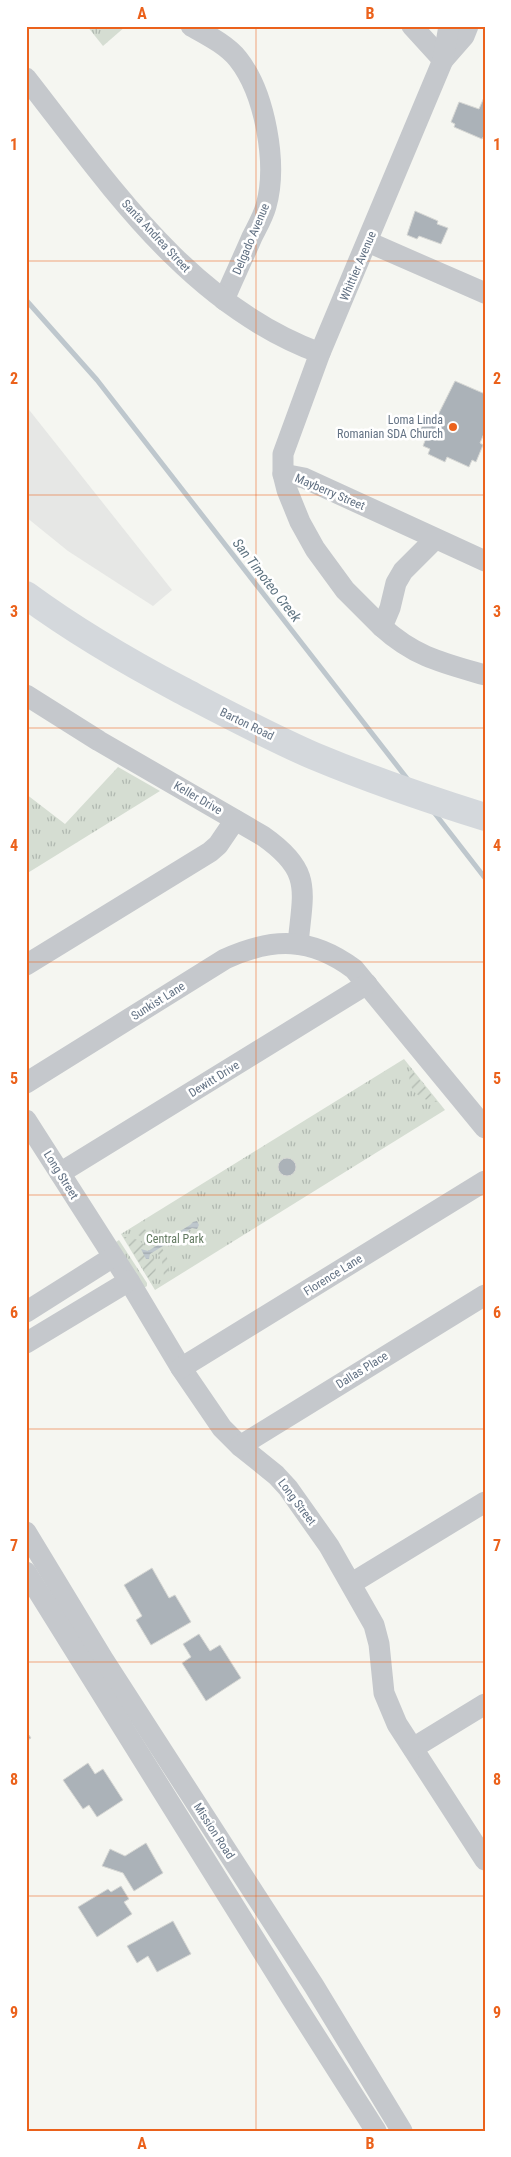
<svg xmlns="http://www.w3.org/2000/svg" width="511" height="2157" viewBox="0 0 511 2157" font-family="'Roboto Condensed',sans-serif">
	<defs>
		<pattern id="grass-tufts" width="24" height="20" patternUnits="userSpaceOnUse" patternTransform="scale(1.25)"><rect width="24" height="20" fill="#d5ddd2"/><path d="M3 7l-1-3M5 7V3M7 7l1-3M15 17l-1-3M17 17v-4M19 17l1-3" fill="none" stroke="#b0b8b0"/></pattern>
		<pattern id="garden-furrows" width="10" height="10" patternUnits="userSpaceOnUse" patternTransform="scale(1.25)"><rect width="10" height="10" fill="#d5ddd2"/><path d="M-1 1l2-2M0 10L10 0M9 11l2-2" fill="none" stroke="#b0b8b0"/></pattern>
		<pattern id="water-rules" width="6" height="5" patternUnits="userSpaceOnUse" patternTransform="scale(1.25)"><rect width="6" height="5" fill="#bec7cd"/><path d="M0 2.5h6" fill="none" stroke="#9ea6ac"/></pattern>
	</defs>
	<rect width="100%" height="100%" fill="#f5f6f1"/>
	<polygon fill="#e6e7e5" points="26,406 172,590 153,606 68,551 26,517"/>
	<g fill="url(#grass-tufts)">
		<polygon points="87,26 126,26 103,46"/>
		<polygon points="118,767 160,791 26,874 26,794 65,824"/>
		<polygon points="404,1059 445,1110 155,1290 121,1234"/>
		<polygon points="119,1240 147,1283 147,1286 144,1288 116,1242"/>
	</g>
	<g fill="url(#garden-furrows)">
		<path d="M411,1069L437,1102C420,1101 404,1088 411,1069Z"/>
		<polygon points="140,1227 152,1233 160,1244 155,1247 134,1232"/>
		<path d="M124,1237C145,1235 165,1265 151,1283Z"/>
		<path d="M161,1247C167,1255 170,1263 168,1273L164,1276L162,1261L156,1250Z"/>
	</g>
	<polygon fill="url(#water-rules)" points="197,1221 199,1225 197,1229 192,1228 150,1254 149,1259 146,1259 141,1249 148,1251 190,1225 193,1222"/>
	<g fill="none" stroke-linecap="round" stroke-linejoin="round">
		<g stroke="#bec7cd" stroke-width="5">
			<polyline points="26,300 97,380 409,781"/>
			<polyline points="433,811 485,878"/>
		</g>
	</g>
	<g fill="#abb2b8" stroke="#d6d7d4">
		<polygon points="485,95 485,134 482,139 454,127 455,124 451,122 459,102 479,109"/>
		<polygon points="415,211 438,221 437,224 448,228 441,244 419,236 417,239 407,235"/>
		<polygon points="455,381 485,394 485,431 480,443 483,445 476,462 472,460 469,467 447,457 445,462 428,454 430,449 423,446 426,438 418,435 425,419 434,423"/>
		<circle cx="287" cy="1167" r="9"/>
		<polygon points="152,1568 169,1598 175,1595 191,1622 151,1645 136,1620 142,1616 124,1585"/>
		<polygon points="199,1634 210,1651 220,1645 241,1678 206,1701 182,1663 191,1657 183,1644"/>
		<polygon points="26,1731 31,1738 26,1741"/>
		<polygon points="88,1763 95,1774 103,1769 123,1800 97,1817 89,1805 83,1809 63,1780"/>
		<polygon points="146,1843 163,1873 134,1891 123,1873 102,1866 110,1849 125,1856"/>
		<polygon points="121,1886 129,1899 124,1902 132,1914 97,1937 78,1907 108,1889 111,1892"/>
		<polygon points="173,1921 191,1954 157,1972 148,1956 137,1963 127,1946"/>
	</g>
	<g fill="none" stroke-linecap="round" stroke-linejoin="round">
		<g stroke="#c5c8cc" stroke-width="21">
			<path d="M191,26C207,35 227,45 238,59C265,93 278,164 266,206C263,217 257,227 252,237C243,258 233,279 224,300"/>
			<polyline points="412,26 443,60"/>
			<polyline points="443,60 464,36 468,26"/>
			<path d="M26,78C109,184 189,305 320,353"/>
			<polyline points="368,242 485,293"/>
			<polyline points="283,474 304,478 485,561"/>
			<path d="M435,539L403,571L396,583L390,608L382,627C415,657 443,663 485,675"/>
			<polyline points="382,627 345,590 315,549 300,522 287,490 283,474 283,454 320,353 443,60 449,26"/>
			<path d="M26,695L99,741L263,836C313,871 303,890 298,944"/>
			<polyline points="26,965 210,852 218,845 235,820"/>
			<path d="M26,1083L225,959C273,937 311,937 354,969L485,1128"/>
			<polyline points="26,1120 129,1281 181,1368 222,1428 240,1446 276,1475 288,1488 329,1546 374,1625 379,1644 384,1693 397,1724 485,1860"/>
			<polyline points="60,1173 367,984"/>
			<polyline points="26,1312 113,1257"/>
			<polyline points="26,1343 129,1281"/>
			<polyline points="181,1368 485,1181"/>
			<polyline points="240,1446 485,1295"/>
			<polyline points="26,1532 103,1659 314,1986 402,2131"/>
			<polyline points="26,1572 292,1999 376,2131"/>
			<polyline points="352,1583 485,1502"/>
			<polyline points="413,1748 485,1704"/>
		</g>
		<path stroke="#d4d8dc" stroke-width="28" d="M26,595C75,631 128,662 181,690C225,713 268,736 314,756C369,779 427,799 485,817"/>
	</g>
	<path fill="none" stroke="#eb621c" stroke-width="1" stroke-opacity="0.55" d="M256,26V2131M26,261H485M26,495H485M26,728H485M26,962H485M26,1195H485M26,1429H485M26,1662H485M26,1896H485"/>
	<circle fill="#eb621c" stroke="#fff" stroke-width="2" cx="453" cy="427" r="5"/>
	<g text-anchor="middle" dominant-baseline="central" stroke-width="5" stroke-linejoin="round" paint-order="stroke">
		<g font-size="12" fill="#637284" stroke="#fff">
			<text transform="translate(156 236) rotate(47)">Santa Andrea Street</text>
			<text transform="translate(251 239) rotate(-67)">Delgado Avenue</text>
			<text transform="translate(358 266) rotate(-67)">Whittier Avenue</text>
			<text transform="translate(330 492) rotate(23)">Mayberry Street</text>
			<text transform="translate(247 724) rotate(26)">Barton Road</text>
			<text transform="translate(198 798) rotate(30)">Keller Drive</text>
			<text transform="translate(158 1001) rotate(-32)">Sunkist Lane</text>
			<text transform="translate(214 1079) rotate(-32)">Dewitt Drive</text>
			<text transform="translate(61 1175) rotate(58)">Long Street</text>
			<text transform="translate(333 1275) rotate(-32)">Florence Lane</text>
			<text transform="translate(362 1370) rotate(-32)">Dallas Place</text>
			<text transform="translate(297 1502) rotate(53)">Long Street</text>
			<text transform="translate(214 1831) rotate(57)">Mission Road</text>
		</g>
		<g font-size="12" fill="#637284" stroke="#fff" text-anchor="end">
			<text x="443" y="420">Loma Linda<tspan x="443" dy="14">Romanian SDA Church</tspan></text>
		</g>
		<g font-size="12" fill="#647b62" stroke="#fff">
			<text x="175" y="1239">Central Park</text>
		</g>
		<g font-size="14" font-style="italic" fill="#5f7481" stroke="#fff">
			<text transform="translate(267 580) rotate(52)">San Timoteo Creek</text>
		</g>
	</g>
	<rect width="511" height="2157" fill="none" stroke="#ffffff" stroke-width="55"/>
	<rect x="28" y="28" width="456" height="2102" fill="none" stroke="#eb621c" stroke-width="2"/>
	<g font-size="16" text-anchor="middle" font-weight="bold" fill="#eb621c">
		<text x="142" y="19">A</text>
		<text x="370" y="19">B</text>
		<text x="14" y="150">1</text>
		<text x="497" y="150">1</text>
		<text x="14" y="384">2</text>
		<text x="497" y="384">2</text>
		<text x="14" y="617">3</text>
		<text x="497" y="617">3</text>
		<text x="14" y="851">4</text>
		<text x="497" y="851">4</text>
		<text x="14" y="1084">5</text>
		<text x="497" y="1084">5</text>
		<text x="14" y="1318">6</text>
		<text x="497" y="1318">6</text>
		<text x="14" y="1551">7</text>
		<text x="497" y="1551">7</text>
		<text x="14" y="1785">8</text>
		<text x="497" y="1785">8</text>
		<text x="14" y="2018">9</text>
		<text x="497" y="2018">9</text>
		<text x="142" y="2149">A</text>
		<text x="370" y="2149">B</text>
	</g>
</svg>
